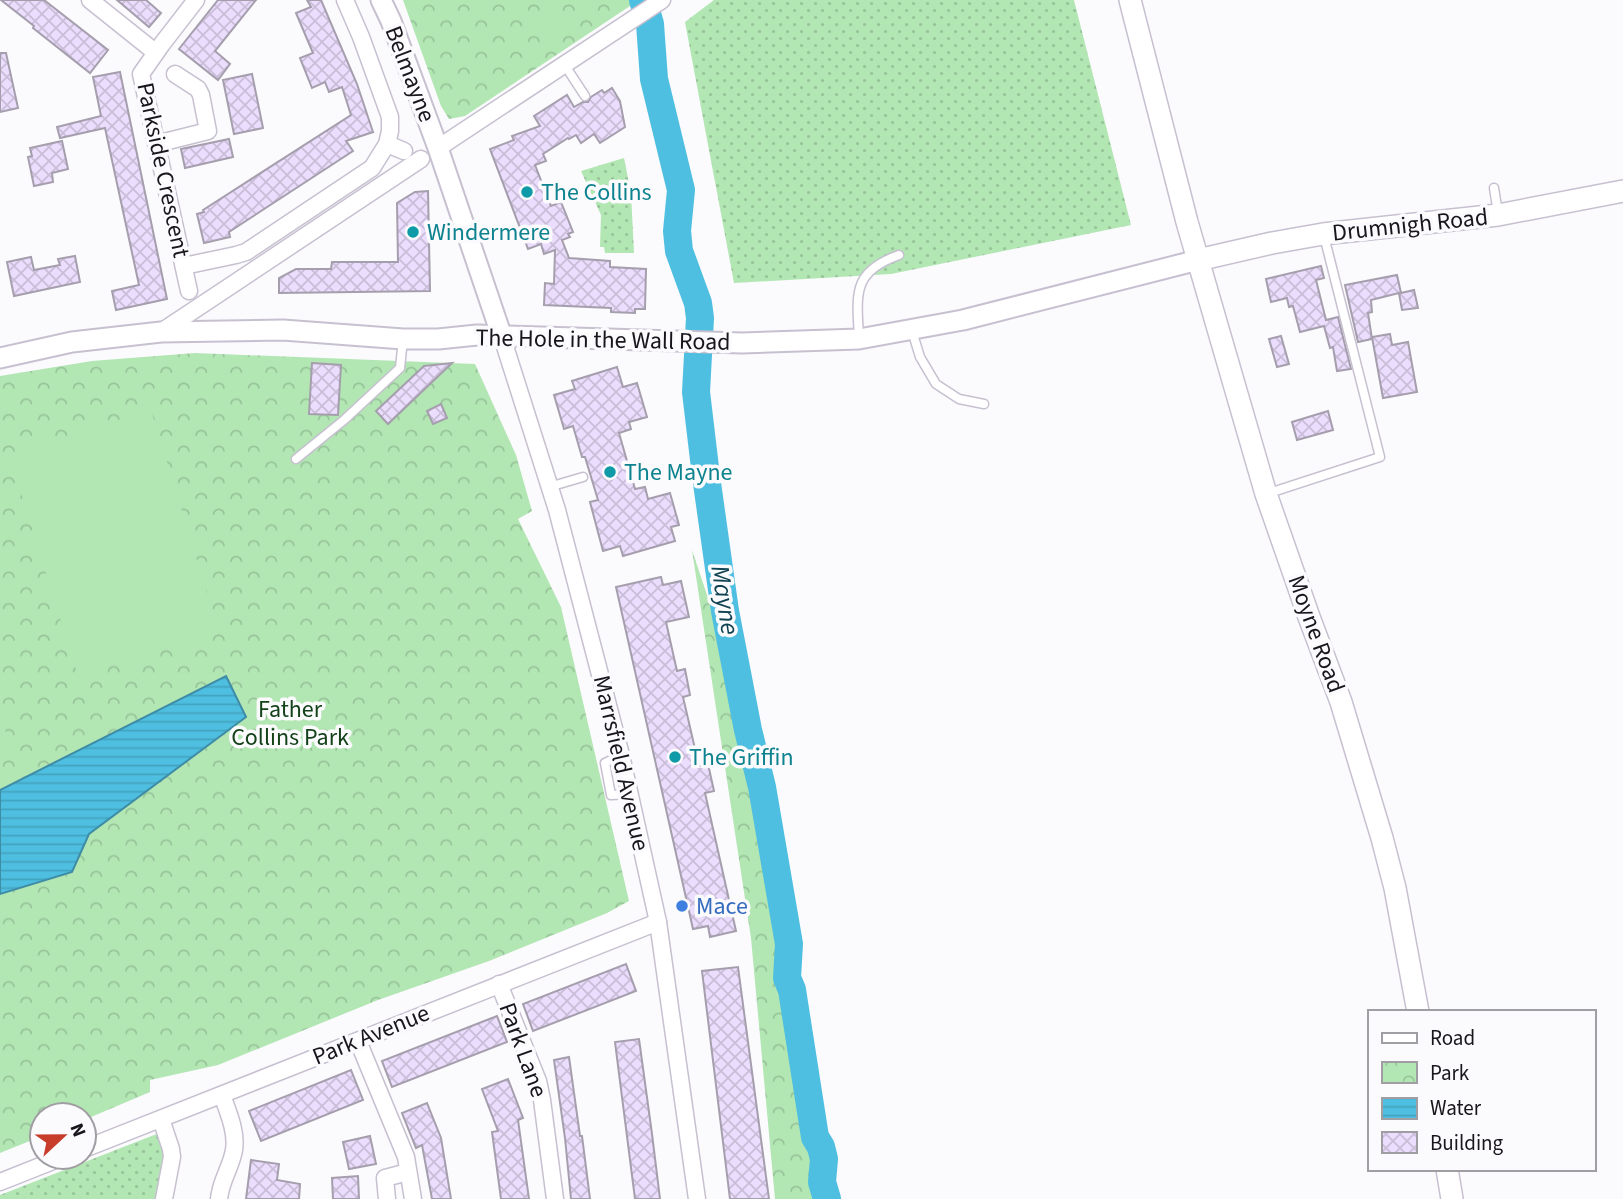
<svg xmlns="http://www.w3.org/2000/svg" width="1623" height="1199" viewBox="0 0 1623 1199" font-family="'Source Sans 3',sans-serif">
	<defs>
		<pattern id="grass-dots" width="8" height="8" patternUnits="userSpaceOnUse" patternTransform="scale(1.75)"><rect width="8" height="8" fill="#b2e6b3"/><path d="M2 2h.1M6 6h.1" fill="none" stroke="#98c499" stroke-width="1.8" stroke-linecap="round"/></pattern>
		<pattern id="park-crowns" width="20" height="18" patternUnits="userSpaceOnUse" patternTransform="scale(1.75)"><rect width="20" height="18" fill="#b2e6b3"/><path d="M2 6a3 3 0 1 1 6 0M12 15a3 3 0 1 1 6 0" fill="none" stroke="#98c499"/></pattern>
		<pattern id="water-rules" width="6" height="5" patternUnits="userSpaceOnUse" patternTransform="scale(1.75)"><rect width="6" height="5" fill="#4ebfe1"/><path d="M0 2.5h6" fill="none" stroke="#43a3c0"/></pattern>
		<pattern id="building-cross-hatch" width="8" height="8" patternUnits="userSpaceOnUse" patternTransform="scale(1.75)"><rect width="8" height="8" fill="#ebddfd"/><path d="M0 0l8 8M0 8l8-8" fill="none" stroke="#c9bdd8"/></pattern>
	</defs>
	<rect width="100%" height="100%" fill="#fbfafd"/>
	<g fill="url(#grass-dots)">
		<polygon points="714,0 1074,0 1131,225 891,274 734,283 685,22"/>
		<polygon points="624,158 631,193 634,253 605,253 604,247 600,247 601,215 581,171"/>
		<polygon points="167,1130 157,1199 0,1199 0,1195"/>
	</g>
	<g fill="url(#park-crowns)">
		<polygon points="403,0 639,0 465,116 449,119 441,106"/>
		<polygon points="195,353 475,364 516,455 532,511 518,519 561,607 629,901 607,913 489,961 378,1000 218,1065 150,1080 150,1092 84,1120 84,1115 42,1115 42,1136 0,1153 0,376 92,361"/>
		<polygon points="692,550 717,625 782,915 824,1199 775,1199 751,938"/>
	</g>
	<g fill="#b2e6b3">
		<path d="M553,9L566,19C565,38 556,45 539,37Z"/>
		<polygon points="151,410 219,632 78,676 9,454"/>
		<polygon points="0,675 7,746 0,746"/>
	</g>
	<polygon fill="url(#water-rules)" stroke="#3e8ca6" stroke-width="2" points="226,676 246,717 89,834 72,872 0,894 0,790"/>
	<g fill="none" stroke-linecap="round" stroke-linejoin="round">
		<polyline stroke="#4ebfe1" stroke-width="28" points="643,0 650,24 654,79 681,190 677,231 679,251 698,303 700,318 696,392 706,476 725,611 748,730 762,787 789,944 787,978 792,990 815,1137 821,1147 824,1159 822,1182 827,1199"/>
	</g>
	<g fill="url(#building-cross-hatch)" stroke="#a59ead" stroke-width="2">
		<polygon points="1,0 44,0 108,50 90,73 33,28 34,26"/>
		<polygon points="117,0 146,0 161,13 149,27"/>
		<polygon points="218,0 256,0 215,51 230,64 218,80 179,49"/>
		<polygon points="307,0 321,0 357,84 373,132 346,141 353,151 229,232 230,237 204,243 197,214 204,212 203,210 351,115 342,87 329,92 325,82 312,88 300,58 313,53 296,13 311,7"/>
		<polygon points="0,53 6,53 18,108 0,112"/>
		<polygon points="120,72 167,299 116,310 112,291 139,285 105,128 60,138 57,127 101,116 93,77"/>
		<polygon points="252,74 263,128 234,134 223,80"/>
		<polygon points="612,88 620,101 625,127 600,143 594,134 581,143 576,135 569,139 568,138 543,154 546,161 535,165 551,206 561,202 573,232 568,234 570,237 562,240 569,258 610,261 610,267 646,269 645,309 635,309 635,313 611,312 611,308 544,305 545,283 554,284 555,250 544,254 541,244 528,249 490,149 514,140 512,136 540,126 534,116 567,95 574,107 583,102 588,102 591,97 602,90 604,93"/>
		<polygon points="229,139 233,157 185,168 181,149"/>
		<polygon points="62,141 68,169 52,173 53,182 34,186 28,157 32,156 30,148"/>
		<polygon points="428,191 430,291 279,293 279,278 296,269 331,269 332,262 398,262 397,203 415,192"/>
		<polygon points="75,256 80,282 14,296 7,262 31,257 34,270 60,265 58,259"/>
		<polygon points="1321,266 1324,278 1316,280 1326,320 1338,317 1351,369 1337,371 1333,347 1330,348 1324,326 1300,332 1293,306 1289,307 1287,298 1271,302 1266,279"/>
		<polygon points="1397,275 1401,293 1414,290 1418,308 1402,310 1399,293 1371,300 1372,312 1368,313 1372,339 1358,342 1345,285"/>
		<polygon points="1390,334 1392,345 1408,342 1417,392 1383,398 1372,337"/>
		<polygon points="1281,336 1289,364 1277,367 1269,339"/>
		<polygon points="312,363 341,365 338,415 309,414"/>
		<polygon points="452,363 388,424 376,411 424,366"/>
		<polygon points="617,367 623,387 637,383 647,417 629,422 631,429 619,433 635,489 645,487 648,499 670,493 679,525 671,527 675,541 623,556 620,546 603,551 590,502 598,500 585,457 582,457 573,426 564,429 554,395 575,389 572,381"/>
		<polygon points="441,404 447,418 433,424 427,411"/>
		<polygon points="1328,411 1333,430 1297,440 1292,422"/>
		<polygon points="661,577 663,585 681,581 689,617 666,622 677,671 685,669 690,695 683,697 699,766 708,764 714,791 705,793 736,931 710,937 708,926 693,929 616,587"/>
		<polygon points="626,964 636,991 533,1031 523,1004"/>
		<polygon points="738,967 746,1027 769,1199 730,1199 702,971"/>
		<polygon points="497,1016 507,1042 392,1087 382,1061"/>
		<polygon points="639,1039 652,1134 660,1199 635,1199 615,1042"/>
		<polygon points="569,1057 580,1136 582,1136 590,1199 571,1199 565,1138 554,1060"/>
		<polygon points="351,1070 363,1100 261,1141 249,1111"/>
		<polygon points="508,1079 523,1118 518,1120 529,1199 501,1199 492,1132 498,1131 482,1089"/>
		<polygon points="427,1103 441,1138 451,1199 432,1199 422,1145 416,1148 402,1113"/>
		<polygon points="370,1136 376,1164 349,1169 343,1142"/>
		<polygon points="251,1160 279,1164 277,1180 300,1184 299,1199 246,1199"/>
		<polygon points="358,1176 359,1199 333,1199 332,1178"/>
	</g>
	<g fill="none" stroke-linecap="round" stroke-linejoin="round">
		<g stroke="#c7c0d0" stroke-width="11">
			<g id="service">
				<polyline points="564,64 585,96"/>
				<polyline points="1494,188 1498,213"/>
				<polyline points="912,331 920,357 936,384 959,399 984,404"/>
				<path d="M859,339C857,295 851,272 899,255"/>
				<polyline points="296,459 344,420 400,368 403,339"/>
				<polyline points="549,487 583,477"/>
				<polyline points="1266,494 1380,457 1324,236"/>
				<polyline points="621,755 605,763 611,795 630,794"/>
			</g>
		</g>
		<g stroke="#c7c0d0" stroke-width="19">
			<g id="minor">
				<polyline points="90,0 155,52"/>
				<polyline points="156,144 208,131 201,95 198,89 175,74"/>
				<polyline points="387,144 404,151"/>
				<polyline points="438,148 662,0"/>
				<polyline points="184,266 236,255 246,252 372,168 387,144 390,131 390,117 361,37 345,0"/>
				<polyline points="189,291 141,74 162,44 196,0"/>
				<polyline points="161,332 421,159"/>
				<polyline points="502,337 557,510 621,755 658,922 697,1199"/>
				<polyline points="499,984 538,1081 542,1100 555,1199"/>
				<polyline points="358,1041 406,1157 413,1199"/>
				<polyline points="161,1119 171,1149 172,1157 164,1199"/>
				<polyline points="84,1149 658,922"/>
				<polyline points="0,1182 63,1157"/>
				<path d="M219,1199C221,1179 231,1168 234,1150C237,1132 228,1112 222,1095"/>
				<polyline points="387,1199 385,1178 408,1172"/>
			</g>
		</g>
		<g stroke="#c7c0d0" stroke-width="23">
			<g id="tertiary">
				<polyline points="381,0 391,21 438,148 502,337"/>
				<polyline points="0,358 72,342 161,332 283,330 403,339 438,339 477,335 742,343 859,339 963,320 1198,260"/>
			</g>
		</g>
		<g stroke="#c7c0d0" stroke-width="24">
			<g id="secondary">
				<polyline points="1130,0 1187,222 1266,494 1309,617 1341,702 1382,838 1395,888 1418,1012"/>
				<polyline points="1198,260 1272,243 1323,234 1498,215 1623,191"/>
				<polyline points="1447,1169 1452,1199"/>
			</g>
		</g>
		<use href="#service" stroke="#fff" stroke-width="8"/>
		<use href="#minor" stroke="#fff" stroke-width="16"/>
		<use href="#tertiary" stroke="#fff" stroke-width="19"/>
		<use href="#secondary" stroke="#fff" stroke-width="21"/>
	</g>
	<g fill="#0f9aa8" stroke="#fbfafd" stroke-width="2.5">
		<circle cx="527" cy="192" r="7"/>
		<circle cx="413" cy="232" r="7"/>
		<circle cx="610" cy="472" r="7"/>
		<circle cx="675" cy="757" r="7"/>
	</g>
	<circle fill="#3f7fe0" stroke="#fbfafd" stroke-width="2.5" cx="682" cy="906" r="7"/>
	<g text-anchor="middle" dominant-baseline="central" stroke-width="7" stroke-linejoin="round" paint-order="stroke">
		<g font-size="24" fill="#18151b" stroke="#fbfafd">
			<text transform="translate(410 74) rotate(69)">Belmayne</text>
			<text transform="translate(163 170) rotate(78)">Parkside Crescent</text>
			<text transform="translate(1410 225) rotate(-6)">Drumnigh Road</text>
			<text transform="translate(603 340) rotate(1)">The Hole in the Wall Road</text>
			<text transform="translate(1316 634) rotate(70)">Moyne Road</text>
			<text transform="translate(621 763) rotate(77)">Marrsfield Avenue</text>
			<text transform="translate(371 1035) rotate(-22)">Park Avenue</text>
			<text transform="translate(523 1050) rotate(70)">Park Lane</text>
		</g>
		<g font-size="24" fill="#0d838f" stroke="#fbfafd" text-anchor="start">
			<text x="541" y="192">The Collins</text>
			<text x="427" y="232">Windermere</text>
			<text x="624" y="472">The Mayne</text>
			<text x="689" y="757">The Griffin</text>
		</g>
		<g font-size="24" fill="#134219" stroke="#fbfafd">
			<text x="290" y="709">Father<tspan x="290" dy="28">Collins Park</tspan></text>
		</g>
		<g font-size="24" fill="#366cbe" stroke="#fbfafd" text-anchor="start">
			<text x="696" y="906">Mace</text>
		</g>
		<g font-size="26" font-style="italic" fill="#104351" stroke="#fbfafd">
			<text transform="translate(725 600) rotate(81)">Mayne</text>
		</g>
	</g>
	<rect x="1368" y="1010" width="228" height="161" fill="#fbfafd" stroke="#a09ea3" stroke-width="2"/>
	<rect x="1382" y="1033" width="35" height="10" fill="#ffffff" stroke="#a09ea3" stroke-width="2"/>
	<text x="1430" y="1045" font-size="21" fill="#18151b">Road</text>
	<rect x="1382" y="1062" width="35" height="21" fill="url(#park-crowns)" stroke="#a09ea3" stroke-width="2"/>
	<text x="1430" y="1080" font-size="21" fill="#18151b">Park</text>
	<rect x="1382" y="1098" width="35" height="21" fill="url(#water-rules)" stroke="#a09ea3" stroke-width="2"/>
	<text x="1430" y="1115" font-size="21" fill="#18151b">Water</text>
	<rect x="1382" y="1132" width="35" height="21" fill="url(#building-cross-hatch)" stroke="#a09ea3" stroke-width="2"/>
	<text x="1430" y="1150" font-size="21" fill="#18151b">Building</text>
	<g transform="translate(63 1136) rotate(68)"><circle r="33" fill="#fbfafd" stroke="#a09ea3" stroke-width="2"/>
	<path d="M0-5L12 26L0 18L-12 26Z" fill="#c83c2a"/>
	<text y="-10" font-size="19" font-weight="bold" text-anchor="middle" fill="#18151b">N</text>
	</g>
</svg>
